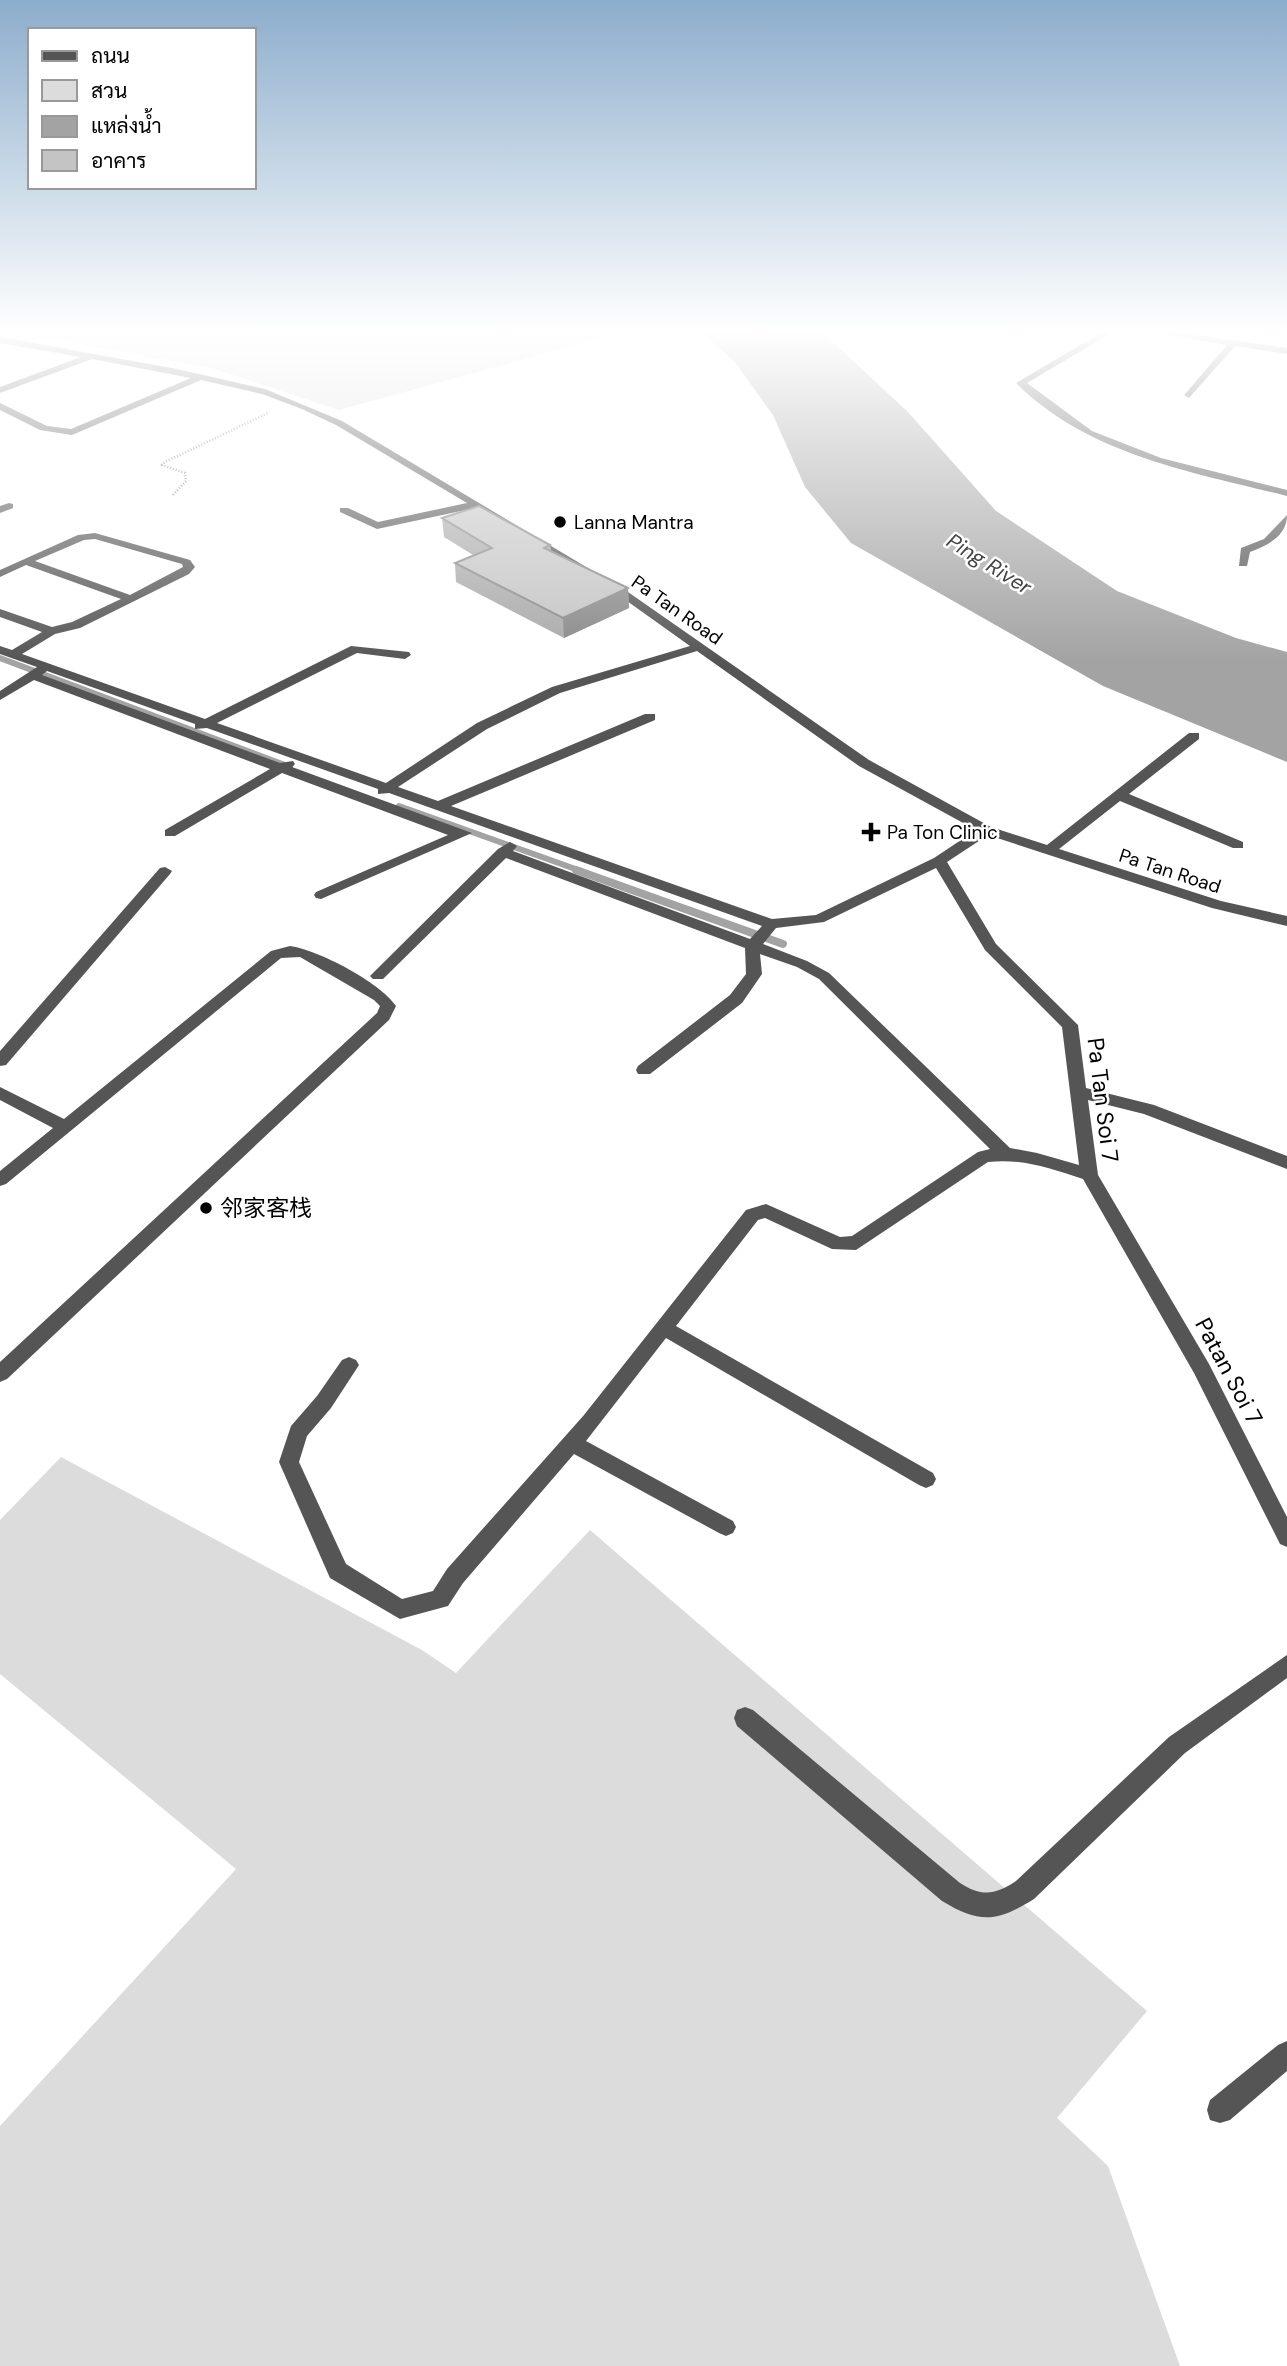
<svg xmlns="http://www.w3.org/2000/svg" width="1287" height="2366" viewBox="0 0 1287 2366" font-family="'DM Sans','Noto Sans SC',Sarabun,sans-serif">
	<rect width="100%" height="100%" fill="#fff"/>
	<g fill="#dcdcdc">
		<polygon points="7,331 626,331 339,410 211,368"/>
		<polygon points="61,1457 422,1650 456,1673 590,1530 1147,2011 1057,2118 1108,2166 1180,2366 0,2366 0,2126 236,1869 0,1674 0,1520"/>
	</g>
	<polygon fill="#a3a3a3" points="700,331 821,331 908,412 996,511 1117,591 1236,638 1287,652 1287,762 1103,686 851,543 805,487 773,415 735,362"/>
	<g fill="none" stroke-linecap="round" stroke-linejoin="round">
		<g stroke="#a3a3a3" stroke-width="6">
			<polyline points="0,658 290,767"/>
			<polyline points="399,806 581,871"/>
		</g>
		<polyline stroke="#a3a3a3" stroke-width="8" points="576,870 783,944"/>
		<polyline stroke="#777" stroke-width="2.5" stroke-dasharray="1 2" stroke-linecap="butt" points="173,495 186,481 185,473 162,465 165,462 268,413"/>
		<g fill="#555" fill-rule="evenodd">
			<path d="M1104,331H1115L1027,383L1092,431L1161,458L1287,490V496C1192,472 1088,455 1016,383Z"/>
			<polygon points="1147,331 1171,331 1287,348 1287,354 1235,346 1189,398 1184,395 1186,393 1227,345"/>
			<path d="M0,337L177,369L265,389L342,421L628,592L869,760L991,827L1047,845L1189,733H1199V739L1129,794L1243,842V848H1233L1120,801L1059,849L1221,901L1287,916V926L1212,908L988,835L947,862L996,944L1078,1025L1086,1088L1154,1105L1287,1156V1169L1144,1114L1088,1100L1098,1175L1209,1364L1287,1517V1547L1280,1544L1194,1373L1083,1179C1052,1169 1022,1158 988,1162L856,1250L832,1249L765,1218L758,1220L676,1326L933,1473L936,1479L933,1485L926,1488L919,1485L666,1338L586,1441L733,1521L736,1527L733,1533L726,1536L719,1533L574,1454L463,1583L448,1606L400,1619L330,1578L279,1462L291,1426L317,1396L342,1360L349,1357L356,1360L359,1365L331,1408L307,1436L299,1462L346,1564L402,1599L433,1591L447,1569L584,1415L746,1210L766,1204L840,1237L852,1236L978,1152L990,1149L819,979L797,967L760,954L762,974L742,1003L650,1074H638L636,1070L638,1066L730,995L746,974L745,948L506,858L383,979H373L370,976L373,973L498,849L510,842L517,846L513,851L750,939L762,926L389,793L378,794V789L207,728L195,729V724L47,671L42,675L280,763L293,761L295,764L292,767L472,833L321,899L316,898L314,895L316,892L448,835L282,773L175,836H165V830L270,769L34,680L0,700V691L37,667L0,654V646L12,650L42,632L0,617V609L52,627L72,622L121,599L26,565L0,577V570L78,535L95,533L190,560L195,567L189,574L80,628L55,634L22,654L205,719L351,646L409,652L411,655L405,659L357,653L217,723L386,783L477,723L552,687L690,646L620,596L475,508L377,529L340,512V508H348L378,522L467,503L336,425L302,409L262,394L201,380L72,435L40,430L0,410V403L47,426L71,429L191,378L92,359L0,393V387L81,357L0,343ZM95,539L182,564L183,567L130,595L35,561L84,540ZM697,651L859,766L976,830L934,858L816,915L772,919L451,806L655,720V714H645L438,801L398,787L487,729L560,693ZM936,868L985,950L1062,1027L1079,1165L1037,1153L1010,1148L829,973L807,961L763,944L776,928L824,922Z"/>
			<polygon points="9,503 13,504 13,508 0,513 0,506"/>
			<path d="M1287,515C1287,536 1268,545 1250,552L1247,566H1239L1241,548L1264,539Z"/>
			<polygon points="165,867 172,871 170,874 6,1065 0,1066 0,1051 160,868"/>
			<path d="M290,946C318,950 380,982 396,1006L389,1020L7,1379L0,1382V1362L377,1013L380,1006L374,1000L300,957L281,958L6,1184L0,1186V1171L53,1128L0,1100V1087L64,1119L271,951Z"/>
			<path d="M1287,1655V1678L1185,1753L1034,1899C997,1922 980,1924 942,1901L737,1726L734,1718L737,1710L745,1707L753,1710L960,1883C982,1897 995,1895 1016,1881L1169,1737Z"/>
			<polygon points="1287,2041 1287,2071 1230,2120 1220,2123 1210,2120 1207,2110 1210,2100 1278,2045"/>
		</g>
	</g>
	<polygon fill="#a9a9a9" points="442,518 550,545 551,551 628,588 629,608 564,638 456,582 455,563 473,555 444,537"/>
	<polygon fill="#898989" points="628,588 629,608 564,638 563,618"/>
	<polygon fill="#c4c4c4" stroke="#898989" stroke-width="2" points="479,506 550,545 544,548 628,588 563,618 455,563 492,548 442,518"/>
	<linearGradient id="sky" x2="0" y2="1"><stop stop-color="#8cadcc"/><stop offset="0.5" stop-color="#fff"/><stop offset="1" stop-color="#fff" stop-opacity="0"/></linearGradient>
	<rect width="1287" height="662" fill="url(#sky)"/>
	<g fill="#000" stroke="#fff" stroke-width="2.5">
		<circle cx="560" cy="522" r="7"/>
		<path d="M867.5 821.5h7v7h7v7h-7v7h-7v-7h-7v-7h7z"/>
		<circle cx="206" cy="1208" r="7"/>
	</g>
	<g text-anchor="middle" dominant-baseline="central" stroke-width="5" stroke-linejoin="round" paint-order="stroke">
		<g font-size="19" fill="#000" stroke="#fff" text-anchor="start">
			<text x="574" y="522">Lanna Mantra</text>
			<text x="887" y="832">Pa Ton Clinic</text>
		</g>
		<g font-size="19" fill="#000" stroke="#fff">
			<text transform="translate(677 610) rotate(35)">Pa Tan Road</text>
			<text transform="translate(1170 871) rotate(18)">Pa Tan Road</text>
		</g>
		<g font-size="21" font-style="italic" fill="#444" stroke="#fff">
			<text transform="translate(989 564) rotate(32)">Ping River</text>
		</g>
		<g font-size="23" fill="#000" stroke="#fff">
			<text transform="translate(1103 1100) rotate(83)">Pa Tan Soi 7</text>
			<text transform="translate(1229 1371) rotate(62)">Patan Soi 7</text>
		</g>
		<g font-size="23" fill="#000" stroke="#fff" text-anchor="start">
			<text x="220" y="1208">邻家客栈</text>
		</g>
	</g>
	<rect x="28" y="28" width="228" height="161" fill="#ffffff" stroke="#999999" stroke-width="2"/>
	<rect x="42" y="51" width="35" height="10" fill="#555555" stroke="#999999" stroke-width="2"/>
	<text x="91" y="63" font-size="21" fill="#000000">ถนน</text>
	<rect x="42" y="80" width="35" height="21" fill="#dcdcdc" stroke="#999999" stroke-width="2"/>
	<text x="91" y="98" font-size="21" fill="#000000">สวน</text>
	<rect x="42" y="116" width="35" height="21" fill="#a3a3a3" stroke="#999999" stroke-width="2"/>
	<text x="91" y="133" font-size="21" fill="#000000">แหล่งน้ำ</text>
	<rect x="42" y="150" width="35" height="21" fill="#c4c4c4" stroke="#999999" stroke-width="2"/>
	<text x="91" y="168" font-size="21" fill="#000000">อาคาร</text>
</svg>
